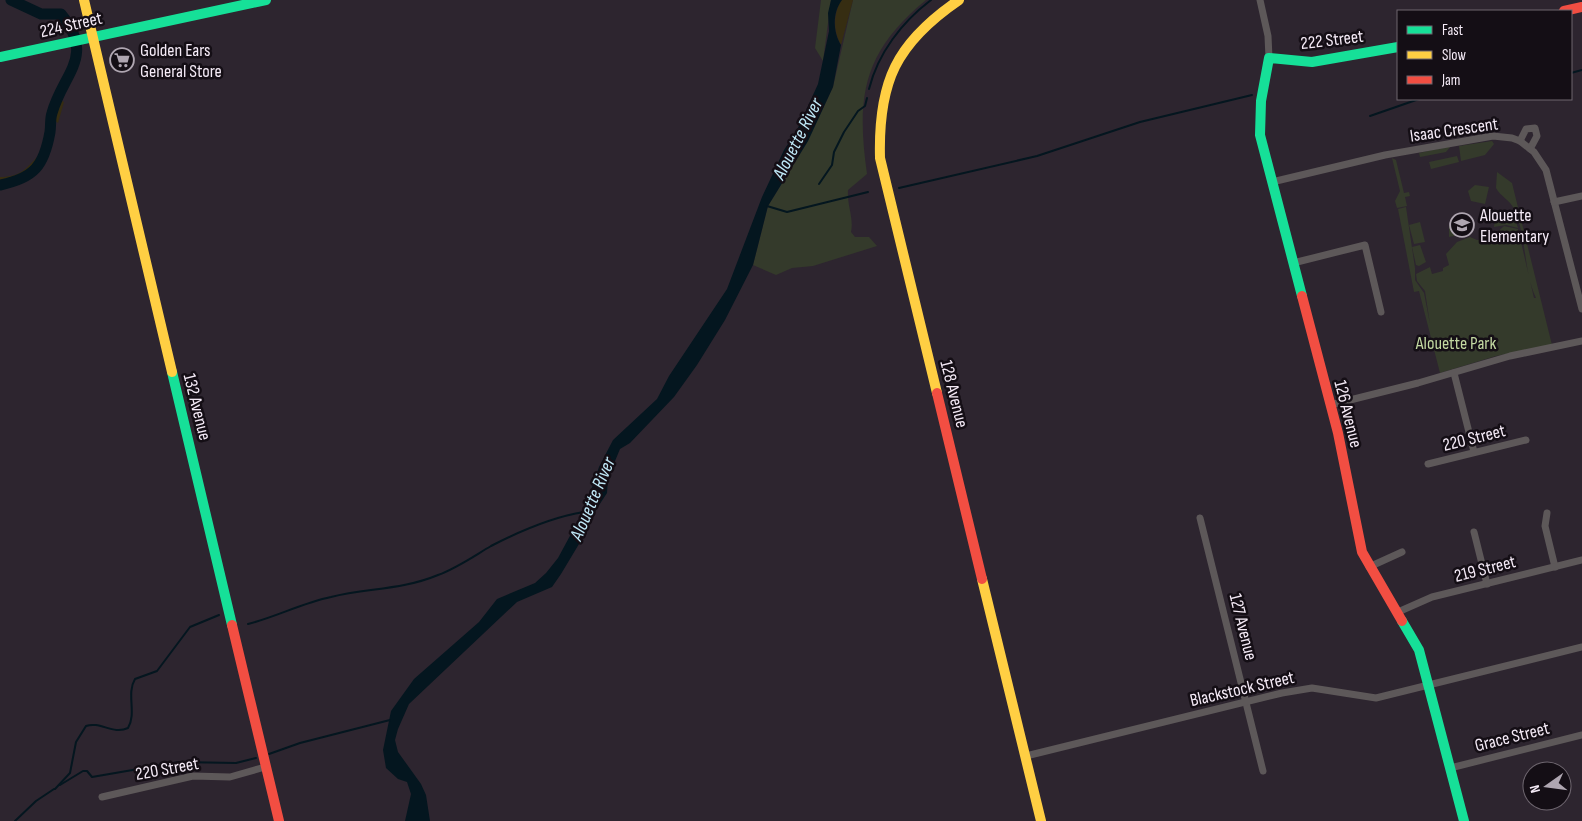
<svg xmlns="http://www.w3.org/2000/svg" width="1582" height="821" viewBox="0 0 1582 821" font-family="'Sofia Sans Condensed',sans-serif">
	<rect width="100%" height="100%" fill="#2d252f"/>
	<g fill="#343a2b">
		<polygon points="821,0 831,0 823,61 815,48"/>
		<path d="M853,0H926C863,52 856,96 867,174L848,190C847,206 854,218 851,232L855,237H869L877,246L813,266L792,268L776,275L753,265L768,206L808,141L833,87Z"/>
		<polygon points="1492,141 1494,144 1485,155 1461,161 1459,146"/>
		<polygon points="1451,146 1446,152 1420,157 1419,153"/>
		<polygon points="1457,156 1459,162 1431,169 1429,162"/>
		<polygon points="1392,158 1396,160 1404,193 1409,192 1410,196 1405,197 1407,206 1397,208 1395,201 1400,191"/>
		<path d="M1497,172L1512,183L1552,345L1496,356L1440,373L1419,291L1414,292L1398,209L1406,207L1415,268V280L1424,293L1430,324L1425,291L1417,281L1416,274L1430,267L1432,274L1443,271V268L1449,265L1446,254L1457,242L1470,237L1477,240L1491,238L1504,226L1518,229L1534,298H1536C1523,270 1527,236 1514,209C1510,200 1500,196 1496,188Z"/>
		<polygon points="1475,185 1489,187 1485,204 1471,201 1468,191"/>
		<polygon points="1496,210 1513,212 1518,228 1506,225 1494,227"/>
		<polygon points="1420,222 1425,242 1414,244 1409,225"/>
		<polygon points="1454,223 1472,227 1468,233 1449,237 1449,225"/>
		<polygon points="1420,245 1426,262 1419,266 1416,265 1412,247"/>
	</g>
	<g fill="#362d12">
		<path d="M841,0H853L841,45C833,32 833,14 841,0Z"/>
		<path d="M62,101L64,102L58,123L53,119C53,111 57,106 62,101Z"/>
		<path d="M40,154C41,173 13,177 0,183V177C22,177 27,167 40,154Z"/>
	</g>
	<path fill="#04161f" d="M831,0H842C832,13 833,32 841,45L833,87L808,141L768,206L753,265L725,320L697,365L674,397L630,443L620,449L608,478L607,493L592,516L582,539L561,574L552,587L517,602L409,704L398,729L395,740L398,752L421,784L426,795L430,821H405L411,794L407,782L398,779L386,768L383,750L391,711L414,679L479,622L497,599L535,583L546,573L558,558L585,508L599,467L613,440L657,399L669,376L727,289L762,197L784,150L797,130L818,84L829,31L828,13Z"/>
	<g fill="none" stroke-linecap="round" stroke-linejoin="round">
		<g stroke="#04161f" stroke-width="2">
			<polyline points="1571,73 1582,70"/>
			<path d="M869,89C878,53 902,22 931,0"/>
			<polyline points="1370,116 1419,99"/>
			<polyline points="819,184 832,165 834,152 844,132 858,111 865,106 867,98"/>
			<polyline points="899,188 1037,156 1140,122 1252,95"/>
			<polyline points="767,206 787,212 868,192"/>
			<path d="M248,624C276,617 302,603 331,597C368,588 402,590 438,575C457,568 474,556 491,546C520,531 552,517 584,512"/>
			<polyline points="269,754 300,743 390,720"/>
			<polyline points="60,785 83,771 87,771 92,777 179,762 236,763 256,758"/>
			<path d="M55,789L70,773L76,742L86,726C100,721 113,735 128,728C137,713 126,694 135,679L157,671L190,627L219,615"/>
			<polyline points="15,821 36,801 54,789"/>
		</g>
		<path stroke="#04161f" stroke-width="11" d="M0,185C34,178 44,166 50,132C51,125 50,119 52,113C63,73 96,57 61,14H41L11,0"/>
		<g stroke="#5d5859" stroke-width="7">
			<polyline points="1260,0 1268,36 1269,58"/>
			<polyline points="1520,141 1526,129 1535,128 1537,136 1530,149"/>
			<polyline points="1272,182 1385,155 1493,136 1512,138 1520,141 1534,152 1546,170 1582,309"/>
			<polyline points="1554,202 1582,196"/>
			<polyline points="1293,263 1365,245 1381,312"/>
			<polyline points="1454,373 1474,452"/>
			<polyline points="1330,405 1418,383 1510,356 1582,341"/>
			<polyline points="1428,464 1526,440"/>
			<polyline points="1547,513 1545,526 1555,567"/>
			<polyline points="1200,518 1263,771"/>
			<polyline points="1474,532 1487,584"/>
			<polyline points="1369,567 1402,552"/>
			<polyline points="1398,612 1432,597 1582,560"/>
			<polyline points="1026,756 1282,693 1312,688 1376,698 1582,647"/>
			<polyline points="1450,768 1582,735"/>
			<polyline points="102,797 193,776 230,777 265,767"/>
		</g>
		<g stroke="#16e098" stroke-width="10">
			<polyline points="0,57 266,0"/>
			<polyline points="1302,296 1260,135 1261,101 1269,58 1312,62 1398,47"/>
			<polyline points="172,372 232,625"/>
			<polyline points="1402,621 1419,650 1464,821"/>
		</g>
		<g stroke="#ffcf43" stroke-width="10">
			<polyline points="84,0 172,372"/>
			<path d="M937,393L880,158C878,82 896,43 959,0"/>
			<polyline points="982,579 1041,821"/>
		</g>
		<g stroke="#f24e42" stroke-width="10">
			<polyline points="1564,11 1582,7"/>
			<polyline points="1302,296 1338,433 1362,552 1402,621"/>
			<polyline points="937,393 982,579"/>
			<polyline points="232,625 279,821"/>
		</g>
	</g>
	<defs>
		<g id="supermarket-ring" transform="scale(1.25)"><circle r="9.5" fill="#140e15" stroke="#afa6b1" stroke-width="1.5"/><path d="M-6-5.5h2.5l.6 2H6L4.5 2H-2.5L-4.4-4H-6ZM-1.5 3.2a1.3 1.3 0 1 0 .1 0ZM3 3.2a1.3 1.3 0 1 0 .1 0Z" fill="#afa6b1"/></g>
		<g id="school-ring" transform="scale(1.25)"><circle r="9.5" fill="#140e15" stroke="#afa6b1" stroke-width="1.5"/><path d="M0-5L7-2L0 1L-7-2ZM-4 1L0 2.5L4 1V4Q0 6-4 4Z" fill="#afa6b1"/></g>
	</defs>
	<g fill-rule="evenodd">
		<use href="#supermarket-ring" x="122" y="60"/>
		<use href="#school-ring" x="1462" y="225"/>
	</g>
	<g text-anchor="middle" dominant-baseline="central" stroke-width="5" stroke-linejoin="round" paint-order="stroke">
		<g font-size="18" fill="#f5ebf7" stroke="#140e15">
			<text transform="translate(71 25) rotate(-13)">224 Street</text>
			<text transform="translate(1332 40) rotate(-7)">222 Street</text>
			<text transform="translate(1454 130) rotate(-8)">Isaac Crescent</text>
			<text transform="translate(954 394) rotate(76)">128 Avenue</text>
			<text transform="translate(197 407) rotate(76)">132 Avenue</text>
			<text transform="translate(1348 414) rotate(76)">126 Avenue</text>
			<text transform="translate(1474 438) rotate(-14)">220 Street</text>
			<text transform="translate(1485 569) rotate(-14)">219 Street</text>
			<text transform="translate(1243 627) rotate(76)">127 Avenue</text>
			<text transform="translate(1242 689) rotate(-13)">Blackstock Street</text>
			<text transform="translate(1512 737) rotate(-14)">Grace Street</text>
			<text transform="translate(167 769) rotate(-10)">220 Street</text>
		</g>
		<g font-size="18" fill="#f5ebf7" stroke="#140e15" text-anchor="start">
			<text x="140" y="50">Golden Ears<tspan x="140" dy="21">General Store</tspan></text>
			<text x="1480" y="215">Alouette<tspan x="1480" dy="21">Elementary</tspan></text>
		</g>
		<g font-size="18" fill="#c2d8a1" stroke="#140e15">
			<text x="1456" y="343">Alouette Park</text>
		</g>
		<g font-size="19" font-style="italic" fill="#c0e9f8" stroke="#140e15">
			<text transform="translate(798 139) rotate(-63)">Alouette River</text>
			<text transform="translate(593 499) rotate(-67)">Alouette River</text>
		</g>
	</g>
	<rect x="1397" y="10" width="175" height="90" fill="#140e15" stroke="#6e666f"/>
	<rect x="1407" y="26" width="25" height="8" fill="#16e098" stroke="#6e666f"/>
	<text x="1442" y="35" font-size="15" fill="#f5ebf7">Fast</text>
	<rect x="1407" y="51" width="25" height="8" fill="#ffcf43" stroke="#6e666f"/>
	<text x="1442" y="60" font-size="15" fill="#f5ebf7">Slow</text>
	<rect x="1407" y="76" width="25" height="8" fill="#f24e42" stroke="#6e666f"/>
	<text x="1442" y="85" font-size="15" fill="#f5ebf7">Jam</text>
	<g transform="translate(1547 786) rotate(256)"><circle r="24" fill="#140e15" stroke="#6e666f"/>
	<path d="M0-4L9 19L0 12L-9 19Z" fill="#afa6b1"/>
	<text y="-8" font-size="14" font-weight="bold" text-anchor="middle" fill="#f5ebf7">N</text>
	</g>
</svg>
